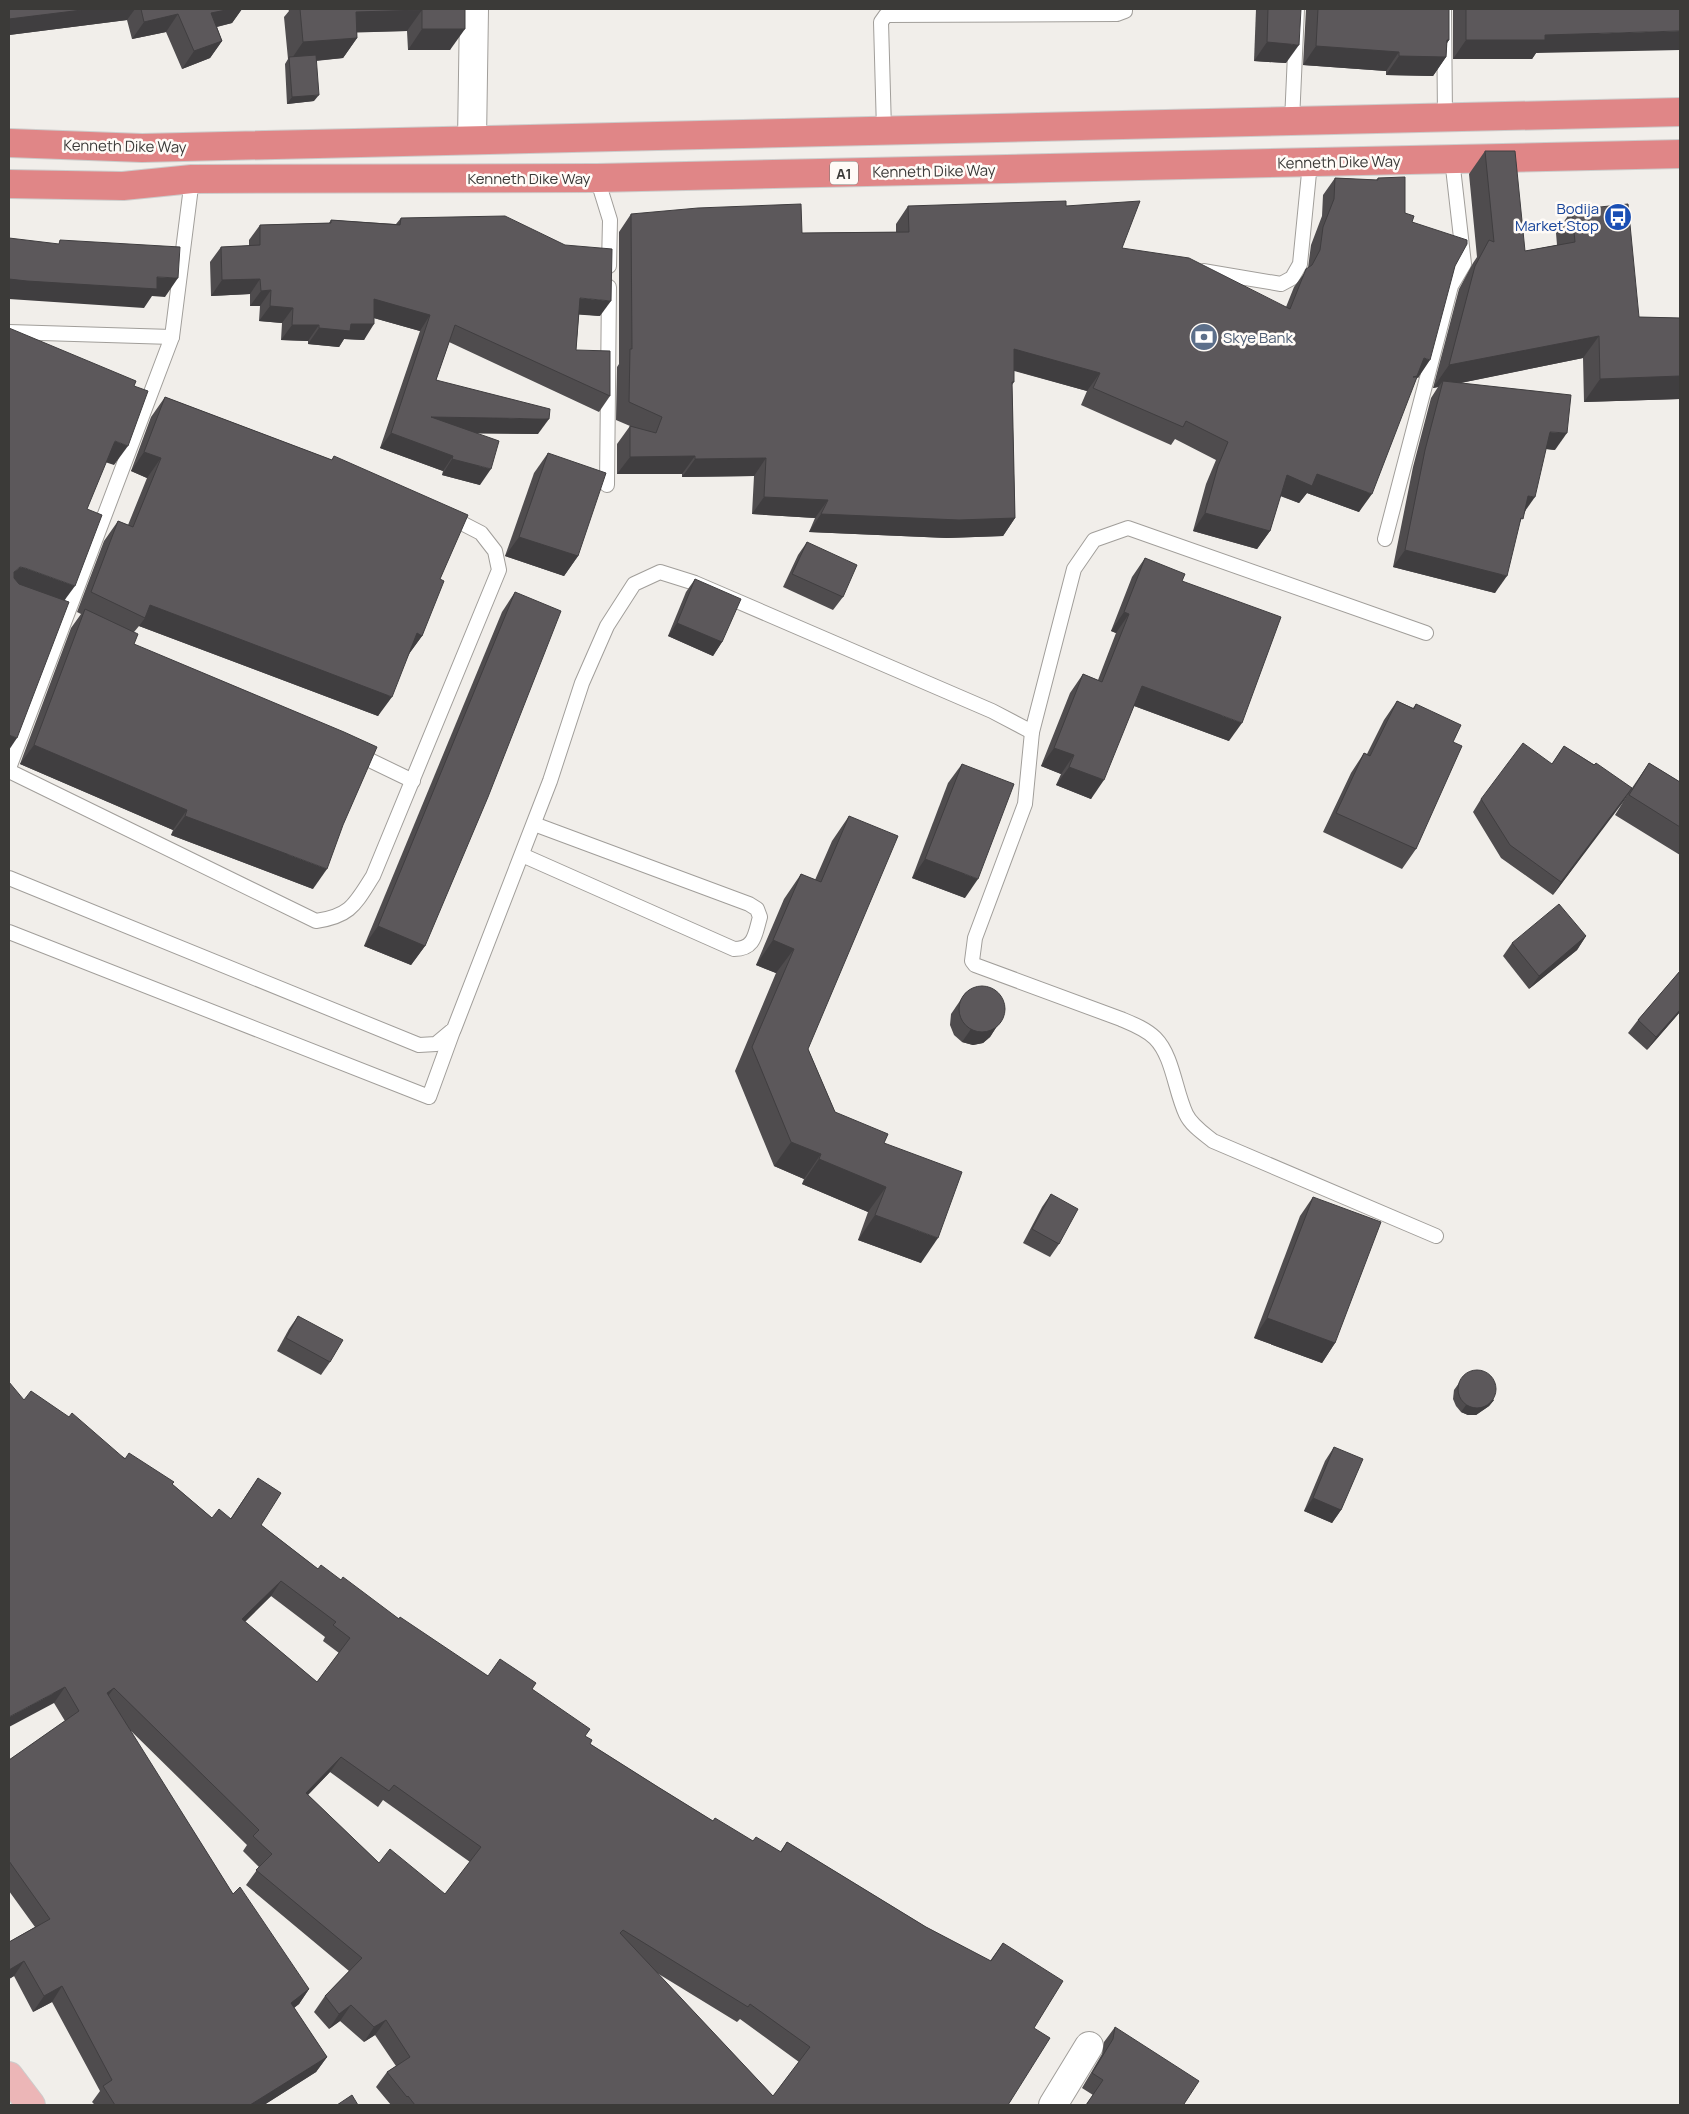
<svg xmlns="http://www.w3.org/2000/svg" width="1689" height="2114" viewBox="0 0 1689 2114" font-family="Manrope,sans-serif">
	<rect width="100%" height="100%" fill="#f1eeea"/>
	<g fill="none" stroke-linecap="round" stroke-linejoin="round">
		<g stroke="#a19e9a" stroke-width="16">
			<g id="lane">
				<polyline points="1444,9 1445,117"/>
				<polyline points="1292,121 1297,9"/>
				<polyline points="884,130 881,22 886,15 1117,14 1125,11 1125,9"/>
				<polyline points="597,178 610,220 609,266"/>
				<polyline points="1203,271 1281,284 1292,278 1300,264 1310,163"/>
				<polyline points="9,332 172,337"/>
				<polyline points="607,485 609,287"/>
				<polyline points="1385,539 1451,286 1464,264 1452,159"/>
				<path d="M1032,732L1025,804L975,938L972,961L975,965L1121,1019C1133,1024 1146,1029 1155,1038C1173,1056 1175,1091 1186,1114C1191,1125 1203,1133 1213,1141L1436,1236"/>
				<polyline points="355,753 413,781"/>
				<polyline points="9,768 172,337 192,179"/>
				<path d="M9,771L316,921C351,916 355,904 373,876L499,570L495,551L481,533L448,516"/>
				<path d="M522,855L734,949C755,949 755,934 760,917L757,909L749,904L534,824"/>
				<polyline points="9,878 419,1045 436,1044 454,1029 550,781 582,683 607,626 634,584 660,572 695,583 992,711 1032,732 1074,569 1094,540 1128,528 1426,633"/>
				<polyline points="9,932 429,1097 453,1031"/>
			</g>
		</g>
		<g stroke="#a19e9a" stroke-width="30">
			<g id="street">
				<polyline points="472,140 474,9"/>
				<polyline points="1053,2105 1089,2046"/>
			</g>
		</g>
		<g stroke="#cccccb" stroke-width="30">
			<polyline id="primary" points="9,2076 31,2105"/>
		</g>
		<g stroke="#cccccb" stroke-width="30">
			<g id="highway">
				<polyline points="9,143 142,148 1680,112"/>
				<polyline points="9,184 123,186 192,179 597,178 1680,154"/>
			</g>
		</g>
		<use href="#lane" stroke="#fff" stroke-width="14"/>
		<use href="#street" stroke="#fff" stroke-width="28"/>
		<use href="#primary" stroke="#ecb6b7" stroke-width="28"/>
		<use href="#highway" stroke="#e08687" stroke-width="28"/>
	</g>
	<g fill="#4f4c4e" fill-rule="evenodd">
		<polygon points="9,9 242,9 232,23 217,27 222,41 210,58 182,69 166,32 132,39 127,20 9,35"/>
		<polygon points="288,9 465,9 450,50 408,50 407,31 357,32 357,38 343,58 316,61 314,101 287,104 285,64 288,59 284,17 289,11"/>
		<polygon points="1256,9 1301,9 1286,63 1254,61"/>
		<polygon points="1306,9 1449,9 1449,40 1447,43 1446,57 1433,76 1386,75 1386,71 1303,65"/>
		<polygon points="1453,9 1680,9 1536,53 1532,59 1453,59"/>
		<polygon points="1485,151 1525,251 1557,245 1556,233 1572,210 1639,317 1680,318 1680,399 1584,402 1583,358 1460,383 1555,450 1546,449 1525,512 1519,524 1495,593 1393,567 1413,467 1431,398 1438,387 1433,388 1459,289 1473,263 1477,257 1469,174"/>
		<polygon points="1335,178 1376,180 1378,178 1412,222 1455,266 1418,378 1417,377 1359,512 1307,493 1299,503 1280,496 1270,531 1257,549 1193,531 1206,484 1216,460 1175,439 1171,445 1081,405 1087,391 1014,371 1014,382 1012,385 1015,518 1003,536 947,538 809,532 815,518 752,514 754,476 682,477 682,474 617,474 617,444 630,426 616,420 617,367 619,364 619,232 631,214 802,233 896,232 896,224 908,206 1066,206 1122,248 1286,307 1294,287 1308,268 1311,245 1322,216 1323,195"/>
		<polygon points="401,218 600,316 579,314 576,350 610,396 599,412 449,342 436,380 538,434 477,433 480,485 442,475 443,471 380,448 420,331 374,318 364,340 344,339 339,347 308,344 308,341 281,340 282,323 259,321 260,306 250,306 250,294 211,296 210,262 221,247 249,246 249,240 260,225 329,223 331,220 396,224"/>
		<polygon points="165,397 332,460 334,456 440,579 422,636 409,654 378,716 139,626 134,632 134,644 313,889 171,835 173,830 20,764 71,628 81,614 77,612 104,541 118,521 128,525 147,478 131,471 151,417"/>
		<polygon points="548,453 578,556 564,576 505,556 534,473"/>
		<polygon points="807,542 843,597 833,610 783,587 798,555"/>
		<polygon points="1145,558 1182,581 1229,741 1134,706 1091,799 1056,785 1061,774 1041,766 1070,693 1083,674 1098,680 1116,633 1111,631 1132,577"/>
		<polygon points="695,579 722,642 713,656 668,636 686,592"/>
		<polygon points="515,592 425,946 411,965 364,946 502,612"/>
		<polygon points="1397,701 1413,708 1416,704 1453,742 1416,849 1402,869 1323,832 1351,773 1364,753 1367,754 1384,720"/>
		<polygon points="1564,746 1632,788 1649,763 1680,782 1680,855 1615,815 1628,794 1553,895 1501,858 1473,812 1481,799 1552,764"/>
		<polygon points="962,764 965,898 912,878 948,783"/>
		<polygon points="849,816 808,1049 835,1112 884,1143 921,1263 858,1240 868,1212 802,1184 804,1179 774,1166 735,1071 776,973 756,965 784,899 801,874 815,880 832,841"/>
		<polygon points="1586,936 1577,950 1529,989 1503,956 1512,943"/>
		<polygon points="1680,971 1680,1012 1647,1050 1628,1033 1638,1020"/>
		<polygon points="966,992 999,1023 990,1037 983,1043 973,1045 962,1042 954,1035 950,1025 951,1014"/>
		<polygon points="1051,1194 1059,1244 1050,1257 1023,1243 1042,1207"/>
		<polygon points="1313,1197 1335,1343 1322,1363 1254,1338 1300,1216"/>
		<polygon points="298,1316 330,1362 321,1375 277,1351 289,1329"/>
		<polygon points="1464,1376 1494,1400 1489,1406 1476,1415 1468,1415 1461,1412 1456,1406 1453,1399 1454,1390"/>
		<path d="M24,1400L125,1458L172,1484L212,1518H231L258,1478L261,1525L318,1569L341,1580L399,1619L488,1676L532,1689L585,1736L590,1744L658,1787L713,1821L753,1841L780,1852L787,1842L926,1927L990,1961L1003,1943L1034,2028L1008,2105H391L376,2087L387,2072L396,2066L375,2035L364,2042L340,2021L329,2029L314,2012L325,1996L349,1971L246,1885L259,1867L243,1851L247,1845L128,1728L233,1894L309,1989L299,2004L294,2008L327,2057L316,2072L264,2105H95L92,2102L100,2091L52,2002L33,2012L14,1976L9,1979V1942L35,1927L9,1891V1760L65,1721L54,1703ZM271,1596L325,1637L323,1641L339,1653L317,1682L245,1622ZM330,1772L378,1807L383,1800L470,1862L445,1894L379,1863L308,1795ZM657,1973L737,2022L740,2019L799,2062L773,2096Z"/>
		<polygon points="1334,1447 1341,1510 1332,1523 1304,1511 1325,1461"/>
		<polygon points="1115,2027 1184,2104 1186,2105 1086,2105 1093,2095 1082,2088 1102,2054 1104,2042"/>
	</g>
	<g fill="#403e40">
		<polygon points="90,9 135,9 127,20 9,35 9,19"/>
		<polygon points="231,9 242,9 232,23 199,31 211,13"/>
		<polygon points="422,10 407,31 341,33 356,12"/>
		<polygon points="178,14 166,32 132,39 144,22"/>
		<polygon points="422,29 465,29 450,50 408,50"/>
		<polygon points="1680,31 1680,50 1536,53 1532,59 1453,59 1466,40 1545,35"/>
		<polygon points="357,38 343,58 290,63 290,61 303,42"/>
		<polygon points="1447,40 1449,40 1437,57 1446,57 1433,76 1386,75 1399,56"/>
		<polygon points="222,41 210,58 182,69 194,51"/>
		<polygon points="1267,42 1299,45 1286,63 1254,61"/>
		<polygon points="1316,46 1399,52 1386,71 1303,65"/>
		<polygon points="319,95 314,101 287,104 292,97"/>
		<polygon points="157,277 178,278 165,297 152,296 144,308 9,299 9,279"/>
		<polygon points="260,279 250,294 211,296 222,280"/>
		<polygon points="271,290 260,306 250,306 261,291"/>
		<polygon points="580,298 611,301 600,316 569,314"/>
		<polygon points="374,299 430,315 420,331 363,315"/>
		<polygon points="270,306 293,308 282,323 259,321"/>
		<polygon points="351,324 374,324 364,340 344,339 339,347 308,344 319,328"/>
		<polygon points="292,325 319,325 308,341 281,340"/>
		<polygon points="1599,336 1583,358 1441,387 1443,381 1438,387 1433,388 1449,365"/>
		<polygon points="1014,349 1100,373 1087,391 1002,367"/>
		<polygon points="1424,358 1430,360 1418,378 1416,377 1405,394"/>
		<polygon points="1680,376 1680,399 1584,402 1600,379"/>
		<polygon points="431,417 549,419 538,434 420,433"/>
		<polygon points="1550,432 1567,433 1555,450 1538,448"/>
		<polygon points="391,433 453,456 443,471 380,448"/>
		<polygon points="115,441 128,446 114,465 102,461"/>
		<polygon points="144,452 161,458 147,478 131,471"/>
		<polygon points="695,456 682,474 617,474 630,457"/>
		<polygon points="766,458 754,476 682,477 695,459"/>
		<polygon points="452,459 491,469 480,485 442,475"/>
		<polygon points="1317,474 1372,494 1359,512 1307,493 1299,503 1274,493 1287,475"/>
		<polygon points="1528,496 1535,497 1523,514"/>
		<polygon points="764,497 828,500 815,518 752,514"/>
		<polygon points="1205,513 1270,531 1257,549 1193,531"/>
		<polygon points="821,514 1015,518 1003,536 947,538 809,532"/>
		<polygon points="519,537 578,556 564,576 505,556"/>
		<polygon points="1405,550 1507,576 1495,593 1393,567"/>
		<polygon points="20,567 25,568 75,586 61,605 12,587 14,572"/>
		<polygon points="150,605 392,697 378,716 139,626 145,618"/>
		<polygon points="1124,612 1129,614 1116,633 1111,631"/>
		<polygon points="677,623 722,642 713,656 668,636"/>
		<polygon points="417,633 422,636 408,655"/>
		<polygon points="1142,686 1242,723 1229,741 1129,704"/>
		<polygon points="9,735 17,738 9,750"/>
		<polygon points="34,745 187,810 173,830 20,764"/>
		<polygon points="1054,748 1074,755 1061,774 1041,766"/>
		<polygon points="1069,767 1104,780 1091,799 1056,785"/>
		<polygon points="1632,788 1624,801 1553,895 1561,882"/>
		<polygon points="185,816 327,869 313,889 171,835"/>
		<polygon points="925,859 978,879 965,898 912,878"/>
		<polygon points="378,926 425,946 411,965 364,946"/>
		<polygon points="1586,936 1577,950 1529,989 1539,976"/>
		<polygon points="773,940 794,949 776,973 756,965"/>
		<polygon points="1680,1010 1680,1012 1647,1050 1656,1037"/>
		<polygon points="999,1023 990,1037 983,1043 973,1045 962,1042 971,1029"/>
		<polygon points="791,1142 821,1154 804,1179 774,1166"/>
		<polygon points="819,1159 886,1187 868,1212 802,1184"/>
		<polygon points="875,1215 938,1238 921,1263 858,1240"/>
		<polygon points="1267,1318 1335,1343 1322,1363 1254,1338"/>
		<polygon points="1494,1400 1489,1406 1476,1415 1468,1415 1461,1412 1466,1405"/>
		<polygon points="1313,1498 1341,1510 1332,1523 1304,1511"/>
		<polygon points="281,1581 271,1596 231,1635 242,1619"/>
		<polygon points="65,1687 54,1703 9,1727 9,1717"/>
		<polygon points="114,1688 103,1703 107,1693"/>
		<polygon points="341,1757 330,1772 295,1808 306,1793"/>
		<polygon points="24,1961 14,1976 9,1979 9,1970"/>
		<polygon points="62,1986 52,2002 33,2012 44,1996"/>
		<polygon points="309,1989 299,2004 280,2018 291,2003"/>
		<polygon points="351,2005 340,2021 329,2029 339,2014"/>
		<polygon points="386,2020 375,2035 364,2042 374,2027"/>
		<polygon points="327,2057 316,2072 264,2105 250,2105"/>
	</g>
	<g fill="#5c585b" stroke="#403e40" fill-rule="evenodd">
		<polygon points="9,9 90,9 9,19"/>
		<polygon points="141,9 231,9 211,13 222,41 194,51 178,14 144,22"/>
		<polygon points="300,9 465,9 465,29 422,29 422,10 356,12 357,38 303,42"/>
		<polygon points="1268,9 1301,9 1299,45 1267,42"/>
		<polygon points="1318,9 1449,9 1449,40 1447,40 1446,57 1399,56 1399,52 1316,46"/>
		<polygon points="1466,9 1680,9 1680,31 1545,35 1545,40 1466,40"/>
		<polygon points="316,55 319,95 292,97 289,57"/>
		<polygon points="1485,151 1515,151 1525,251 1575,242 1572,210 1628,204 1639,317 1680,318 1680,376 1600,379 1599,336 1449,365 1475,266 1489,240 1494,242"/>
		<polygon points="1405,177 1405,213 1414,216 1412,222 1467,240 1467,244 1455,266 1430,360 1424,358 1417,376 1413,377 1417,377 1372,494 1317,474 1312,486 1287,475 1270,531 1205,513 1218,466 1228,442 1186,421 1183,427 1093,388 1100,373 1014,349 1014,382 1012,382 1015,518 959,520 821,514 828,500 764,497 766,458 695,459 695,456 630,457 630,426 656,433 662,417 629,402 630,349 632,349 631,214 698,208 801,204 802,233 909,232 908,206 1066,201 1066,206 1140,201 1122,248 1189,258 1290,309 1306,269 1312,265 1320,250 1323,227 1334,199 1335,178 1378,180 1378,178"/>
		<polygon points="505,216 565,245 612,249 611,301 580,298 576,350 610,351 610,396 455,325 436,380 550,409 549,419 431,417 499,441 491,469 452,459 453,456 391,433 430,315 374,299 374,324 351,324 350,331 319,328 319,325 292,325 293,308 270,306 271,290 261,291 260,279 222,280 221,247 260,245 260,225 331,223 331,220 400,225 401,218"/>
		<polygon points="9,238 59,244 60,240 180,247 178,278 157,277 157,289 27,281 9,279"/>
		<polygon points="9,328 136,381 134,386 148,391 128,446 115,441 87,509 102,515 75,586 25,568 20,567 14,572 14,578 19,584 69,602 17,738 9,735"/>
		<polygon points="1443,381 1571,395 1567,433 1550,432 1535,497 1528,496 1523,519 1521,518 1507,576 1405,550 1425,450"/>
		<polygon points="165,397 332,460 334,456 468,515 440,579 444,581 422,636 417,633 392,697 150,605 145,618 91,592 118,521 133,527 161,458 144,452"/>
		<polygon points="548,453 606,473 578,556 519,537"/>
		<polygon points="807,542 857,565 843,597 792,574"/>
		<polygon points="1145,558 1185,574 1182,581 1281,617 1242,723 1142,686 1104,780 1069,767 1074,755 1054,748 1083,674 1102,682 1129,614 1124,612"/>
		<polygon points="695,579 741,599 722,642 677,623"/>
		<polygon points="515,592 561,611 488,797 425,946 378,926"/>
		<polygon points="85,609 138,634 134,644 344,732 377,747 343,825 327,869 185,816 187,810 34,745"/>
		<polygon points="1397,701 1414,709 1416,704 1461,725 1453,742 1462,746 1416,849 1336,813 1364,753 1370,756"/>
		<polygon points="1523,743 1552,764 1564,746 1594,765 1596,763 1632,788 1561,882 1510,845 1481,799"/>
		<polygon points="1649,763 1680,782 1680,827 1629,795"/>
		<polygon points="962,764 1014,784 978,879 925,859"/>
		<polygon points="849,816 898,836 808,1049 835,1112 888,1134 884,1143 962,1172 938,1238 875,1215 886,1187 819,1159 821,1154 791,1142 752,1047 794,949 773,940 801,874 821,882"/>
		<polygon points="1559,904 1586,936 1539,976 1512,943"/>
		<polygon points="1680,971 1680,1010 1656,1037 1638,1020"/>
		<circle cx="982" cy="1009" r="23"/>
		<polygon points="1051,1194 1078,1209 1059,1244 1032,1229"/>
		<polygon points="1313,1197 1381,1222 1335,1343 1267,1318"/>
		<polygon points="298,1316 343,1340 330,1362 286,1338"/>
		<circle cx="1477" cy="1389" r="19"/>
		<path d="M9,1382L24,1400L31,1391L69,1417L72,1413L125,1459L129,1453L174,1482L172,1484L212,1518L219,1509L231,1519L258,1478L281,1493L261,1525L318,1569L321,1565L341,1580L343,1577L399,1619L400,1617L488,1676L500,1659L536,1683L532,1689L590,1729L585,1736L592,1740L590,1744L658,1787L713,1821L715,1818L753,1841L756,1837L781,1852L787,1842L926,1927L991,1961L1003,1943L1063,1981L1034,2028L1050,2038L1008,2105H415L408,2096L407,2097L387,2072L410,2057L386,2020L374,2027L351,2005L339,2014L325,1996L362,1958L256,1870L272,1854L253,1836L259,1830L114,1688L107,1693L233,1894L240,1887L309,1989L291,2003L327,2057L250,2105H115L103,2086L112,2080L62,1986L44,1996L24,1961L9,1970V1942L50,1919L9,1861V1760L79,1711L65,1687L9,1717ZM281,1581L336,1622L333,1625L350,1638L317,1682L242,1619ZM341,1757L389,1791L394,1785L481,1847L445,1894L390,1849L379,1863L306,1793ZM623,1930L748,2007L750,2004L810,2047L773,2096L620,1933Z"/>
		<polygon points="1334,1447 1363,1459 1341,1510 1313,1498"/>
		<polygon points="1115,2027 1199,2081 1184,2104 1186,2105 1086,2105 1103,2080 1092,2073 1113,2039"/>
		<polygon points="352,2095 358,2105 337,2105"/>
	</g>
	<defs>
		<g id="bus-disc" transform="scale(1.4375)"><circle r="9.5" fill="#1a4fb4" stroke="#fffbf7"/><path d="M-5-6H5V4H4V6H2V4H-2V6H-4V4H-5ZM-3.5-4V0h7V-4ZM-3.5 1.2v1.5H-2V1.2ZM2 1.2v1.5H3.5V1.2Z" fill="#fff"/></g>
		<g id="bank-disc" transform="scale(1.4375)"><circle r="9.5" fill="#5c6f8a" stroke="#fffbf7"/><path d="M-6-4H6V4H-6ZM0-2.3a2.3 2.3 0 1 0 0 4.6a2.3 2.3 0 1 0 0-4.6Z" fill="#fff"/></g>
	</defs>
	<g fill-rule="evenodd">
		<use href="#bus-disc" x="1618" y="217"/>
		<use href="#bank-disc" x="1204" y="337"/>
	</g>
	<g text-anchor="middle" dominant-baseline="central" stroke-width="5" stroke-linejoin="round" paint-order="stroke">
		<rect fill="#fffbf7" stroke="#767471" stroke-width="1" x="830" y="161.5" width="28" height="23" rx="4"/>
		<g font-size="14" font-weight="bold" fill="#3b3a38">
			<text x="844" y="173">A1</text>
		</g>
		<g font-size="15" fill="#3b3a38" stroke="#fffbf7">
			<text transform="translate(125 146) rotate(1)">Kenneth Dike Way</text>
			<text transform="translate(1339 162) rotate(-1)">Kenneth Dike Way</text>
			<text transform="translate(934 171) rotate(-1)">Kenneth Dike Way</text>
			<text x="529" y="178">Kenneth Dike Way</text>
		</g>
		<g font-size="15" fill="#164399" stroke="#fffbf7" text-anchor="end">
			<text x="1599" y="208">Bodija<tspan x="1599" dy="17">Market Stop</tspan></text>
		</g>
		<g font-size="15" fill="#4e5e75" stroke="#fffbf7" text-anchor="start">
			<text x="1223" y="337">Skye Bank</text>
		</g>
	</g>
	<rect width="1689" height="2114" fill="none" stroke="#3b3a38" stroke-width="20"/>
</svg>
